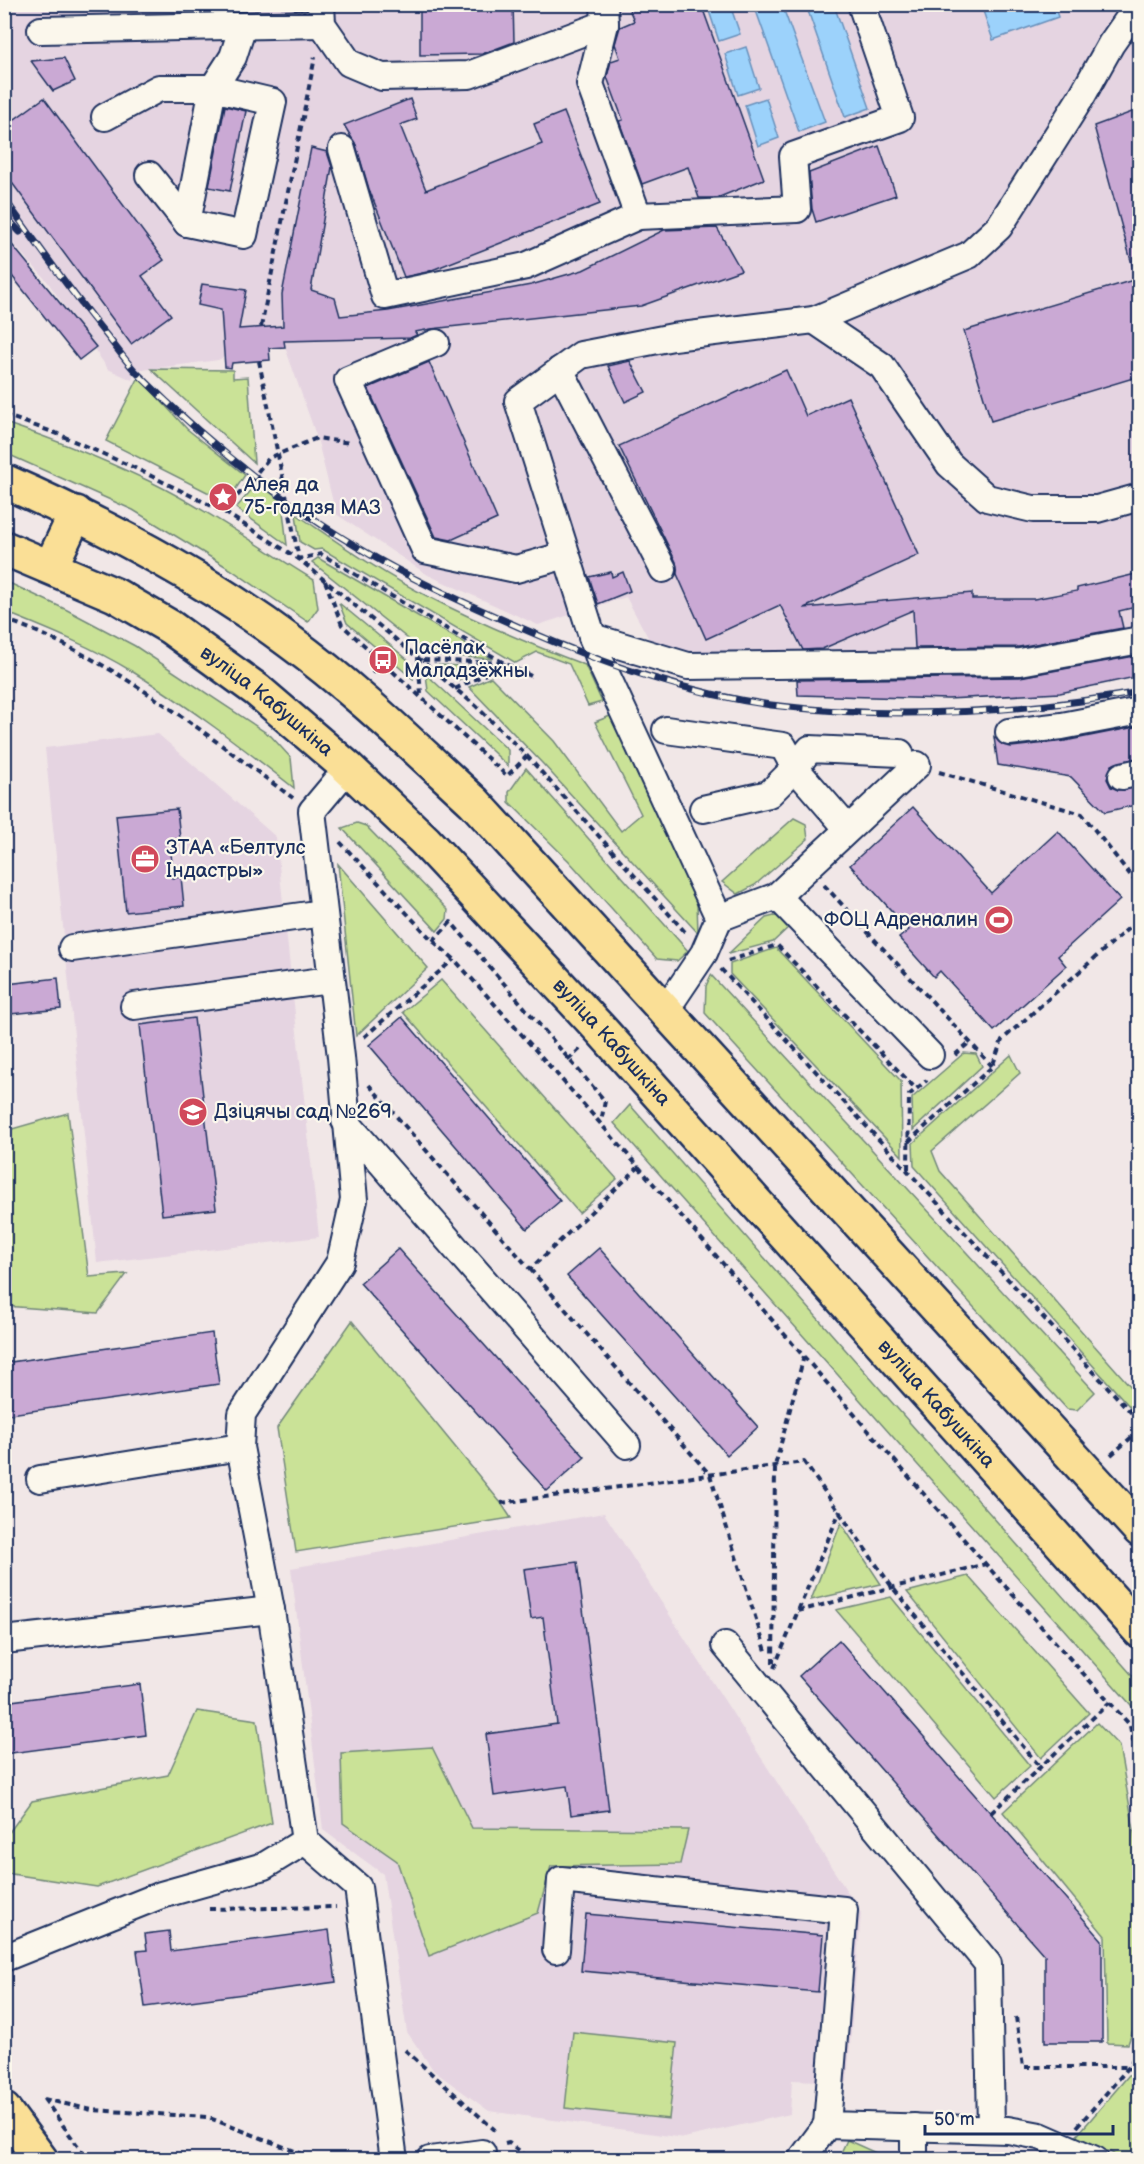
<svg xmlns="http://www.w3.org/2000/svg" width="1144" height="2164" viewBox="0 0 1144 2164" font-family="'Balsamiq Sans',sans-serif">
	<rect width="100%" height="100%" fill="#f1e7e7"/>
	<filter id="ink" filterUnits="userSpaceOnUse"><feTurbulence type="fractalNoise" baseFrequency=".0167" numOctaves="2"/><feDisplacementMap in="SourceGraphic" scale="12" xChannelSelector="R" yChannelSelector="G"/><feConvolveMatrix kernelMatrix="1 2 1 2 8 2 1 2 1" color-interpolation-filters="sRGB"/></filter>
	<g filter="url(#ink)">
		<g fill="#e5d4e1">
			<polygon points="4,5 1139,5 1139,676 1060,693 1022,696 948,699 798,695 797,655 694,660 650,641 626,597 538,625 428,575 336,514 317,438 285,347 269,349 270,360 225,364 224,357 218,360 135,371 132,380 108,369 47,281 5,235"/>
			<polygon points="158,734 276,837 319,1237 97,1263 45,748"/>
			<polygon points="604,1513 861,1913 847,2082 792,2080 790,2114 684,2138 489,2111 434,2071 407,2032 383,1874 323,1830 291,1568"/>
		</g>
		<g fill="#cae297" stroke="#72887a" stroke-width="1.5">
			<polygon points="151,369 233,370 233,378 248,377 254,463"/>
			<polygon points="139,377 187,429 245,475 227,502 106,441"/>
			<path d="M5,423C54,439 102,459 149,481C206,509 260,547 314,580L318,608L308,622L230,569L133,510L5,453Z"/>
			<polygon points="260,480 281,495 287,545 236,508"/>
			<path d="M296,514C339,543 382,574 429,597C479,623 532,645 585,665L602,702L588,706L569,664L537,652L516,663L322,549L314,550L300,542Z"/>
			<polygon points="318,558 492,659 427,654 312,562"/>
			<path d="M5,581L67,610L135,646L271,736L291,758L294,788C242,747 190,707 133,672C94,648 48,629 5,612Z"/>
			<polygon points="339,603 408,660 413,679 347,623"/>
			<polygon points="436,665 494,667 458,680"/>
			<polygon points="426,674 508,750 508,766 428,691"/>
			<polygon points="491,677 554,741 621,831 641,814 595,722 610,716 689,872 697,902 698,933 543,764 469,687"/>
			<polygon points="526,768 688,951 677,961 657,959 569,861 509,802 509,792"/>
			<polygon points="794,818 806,824 808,839 755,885 738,894 722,882"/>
			<polygon points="357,823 366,826 448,910 447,919 437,931 342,828"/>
			<polygon points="338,864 428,968 356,1036"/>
			<polygon points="774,916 783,917 790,926 773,942 728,954 766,918"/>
			<polygon points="776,948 901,1081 902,1156 730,974 730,964"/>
			<polygon points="711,975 1095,1392 1077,1410 1067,1409 705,1013 706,986"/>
			<polygon points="441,980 617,1179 579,1213 403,1012"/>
			<polygon points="964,1053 976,1054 982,1066 913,1130 912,1098"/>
			<polygon points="1011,1055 1020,1073 932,1151 940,1171 1139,1396 1139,1417 914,1166 913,1143"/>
			<polygon points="630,1105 1139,1683 1139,1714 614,1123"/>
			<polygon points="68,1113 89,1277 127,1274 98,1313 5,1306 5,1131"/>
			<polygon points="352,1321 501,1503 511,1518 296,1552 277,1428"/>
			<polygon points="841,1523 881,1584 811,1600"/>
			<polygon points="968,1576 1089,1713 1041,1758 907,1592"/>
			<polygon points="891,1597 1030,1766 996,1797 836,1610"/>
			<polygon points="197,1711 257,1720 272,1823 97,1887 5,1873 5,1838 32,1801 168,1775"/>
			<polygon points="1097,1723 1119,1746 1139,1858 1139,2013 1128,2044 1107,2043 1105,1936 1003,1812"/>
			<polygon points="432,1747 472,1828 688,1830 680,1864 551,1866 538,1913 429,1956 397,1861 343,1823 341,1753"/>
			<polygon points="573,2032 677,2043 669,2119 565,2108"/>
			<polygon points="1139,2074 1139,2159 1120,2159 1112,2153 1074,2139 1129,2075"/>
			<polygon points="847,2140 885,2157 884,2159 838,2159"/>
		</g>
		<g fill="#9cd2fb" stroke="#6891bc" stroke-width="1.5">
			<polygon points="707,5 730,5 740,34 719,41"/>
			<polygon points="754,5 782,5 825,122 799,132"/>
			<polygon points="806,5 834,5 870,108 845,117"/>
			<polygon points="981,5 1054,5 1058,17 993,40"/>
			<polygon points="746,47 759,88 738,95 725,54"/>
			<polygon points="766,98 779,138 758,146 745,105"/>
		</g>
		<g fill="#caa9d4" stroke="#1b2f5e" stroke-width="1.5">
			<polygon points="420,4 513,4 514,42 482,54 420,55"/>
			<polygon points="627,4 701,4 764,179 717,198 699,198 688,167 642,184 619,121 623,120 607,77 611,61 620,58 615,44 620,27 634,21"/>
			<polygon points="64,58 75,81 53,91 31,61"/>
			<polygon points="44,98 164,260 142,276 171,315 131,344 4,172 4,127"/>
			<polygon points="410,99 417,119 400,125 426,190 542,144 534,124 564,112 600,204 427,272 404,277 369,189 356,145 344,125"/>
			<polygon points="225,106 246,111 230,191 209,187"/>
			<polygon points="1140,109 1140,267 1133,268 1094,126"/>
			<polygon points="879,146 896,195 816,222 812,209 809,173"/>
			<polygon points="311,148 327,152 332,167 311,290 335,298 340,316 388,311 531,285 583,270 664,230 717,228 741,270 641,306 431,329 415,332 417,335 410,338 284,341 285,347 269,348 270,360 232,363 231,368 225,367 221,310 198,305 202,284 246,290 239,329 283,326 282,294"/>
			<polygon points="4,235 96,347 79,360 4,266"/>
			<polygon points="1140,278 1140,376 991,421 964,331"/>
			<polygon points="630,361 646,392 625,402 608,366"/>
			<polygon points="429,362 497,519 451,540 436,537 368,388"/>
			<polygon points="786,370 806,416 848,397 919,555 804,608 972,593 972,599 1034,599 1077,591 1077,588 1140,573 1140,606 1119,611 1123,628 1019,647 915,648 913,610 822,649 803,650 780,605 706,639 677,574 676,562 619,446"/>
			<polygon points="611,572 612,577 623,572 630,591 598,604 589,577"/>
			<polygon points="1140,655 1140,676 1060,693 948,699 798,695 797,680 1020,677"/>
			<polygon points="1140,726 1140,757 1112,765 1107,779 1111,787 1118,790 1140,787 1140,804 1105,812 1071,777 998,765 994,737 1003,745 1011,747 1065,741"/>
			<polygon points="913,807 991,893 1058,831 1120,900 1058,956 1066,966 994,1031 940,971 934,977 899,938 909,930 850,865"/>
			<polygon points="177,809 180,839 170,840 173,878 181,877 184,906 126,912 116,815"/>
			<polygon points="58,978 61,1009 10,1014 7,984"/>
			<polygon points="402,1017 560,1201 527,1229 369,1045"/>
			<polygon points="194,1018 216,1209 162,1215 140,1025"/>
			<polygon points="599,1248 758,1427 727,1455 567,1276"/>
			<polygon points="398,1249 585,1457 547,1491 360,1283"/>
			<polygon points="212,1333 219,1384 4,1415 4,1363"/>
			<polygon points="577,1562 609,1810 571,1815 567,1786 494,1796 486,1734 557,1724 543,1617 531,1619 524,1569"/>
			<polygon points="839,1640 1102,1940 1102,2042 1045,2042 1045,1956 799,1676"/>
			<polygon points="140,1684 146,1735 4,1754 4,1702"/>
			<polygon points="586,1914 823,1935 818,1992 581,1971"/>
			<polygon points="329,1930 336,1982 145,2007 137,1951 147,1950 145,1934 169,1931 171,1951"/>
		</g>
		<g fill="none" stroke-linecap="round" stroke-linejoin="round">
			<g stroke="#1b2f5e" stroke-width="30">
				<g id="minor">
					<polyline points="321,4 322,24 349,63 382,77 469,75 605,24"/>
					<polyline points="604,4 605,24 590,84 638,216 797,209 793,156 900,118 861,4"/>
					<polyline points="41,30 322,24"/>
					<polyline points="105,117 159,88 213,88 273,102 244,235 187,223 213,88 233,57 243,26"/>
					<polyline points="342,149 385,296 526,266 638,216"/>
					<polyline points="149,175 187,223"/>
					<polyline points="814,320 882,366 949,464 987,498 1033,509 1097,509 1140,497"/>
					<polyline points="436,343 348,380 425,550 516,569 566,555"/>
					<polyline points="560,370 663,569"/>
					<polyline points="592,637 688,666 1020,662 1140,640"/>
					<polyline points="666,730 783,746 795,768 810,749 900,753"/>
					<polyline points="1009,732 1062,726 1140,711"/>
					<polyline points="348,768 312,811 341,1057 354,1200 340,1262 242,1414 240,1447 271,1610 305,1841 358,1887 394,2160"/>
					<polyline points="1122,776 1140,772"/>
					<polyline points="703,809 769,794 795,768 847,828"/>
					<polyline points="777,896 930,1055"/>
					<polyline points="719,918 600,661 518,401 581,355 673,337 814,320 969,255 999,227 1082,96 1111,44 1139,4"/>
					<polyline points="72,948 323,913"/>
					<polyline points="134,1006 330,980"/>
					<polyline points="665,1011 704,953 719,918 777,896 917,765"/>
					<polyline points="345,1121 627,1445"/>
					<polyline points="40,1479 240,1447"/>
					<polyline points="4,1640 271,1610"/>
					<polyline points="725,1645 988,1964 991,2129"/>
					<polyline points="556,1950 561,1880 844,1910 827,2125 1008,2130 1040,2136 1095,2160"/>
					<polyline points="4,1958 161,1895 264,1866 305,1841"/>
					<polyline points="430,2160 482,2153"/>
					<polyline points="801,2160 827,2125"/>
					<polyline points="914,2160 914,2127"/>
				</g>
			</g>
			<g stroke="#1b2f5e" stroke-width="38">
				<g id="major">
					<path d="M4,481C104,525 202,576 289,641C355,689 414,747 474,802L1140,1530"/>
					<path id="s1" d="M4,548L115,595L170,627L257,690L348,768L425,841L601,1030L1140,1631"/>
					<polyline points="51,566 76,513"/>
					<polyline points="4,2110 41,2160"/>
				</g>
			</g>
			<g stroke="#1b2f5e" stroke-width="4" stroke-dasharray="6 4.5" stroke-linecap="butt">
				<polyline points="261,327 315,57"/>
				<polyline points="259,361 299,559 321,554 504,663 531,676"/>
				<polyline points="4,415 58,434 135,468 224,512 299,559 476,706 527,756 686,933"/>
				<polyline points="224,512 269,458 317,438 350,443"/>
				<polyline points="325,581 342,625 507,776 527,756"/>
				<path d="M4,619C112,657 202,732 293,798"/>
				<polyline points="418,657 421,694"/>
				<polyline points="423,660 502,663"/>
				<polyline points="372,673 383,660"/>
				<polyline points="455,689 506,664"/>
				<polyline points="939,772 1082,814 1140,887"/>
				<path d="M340,842L433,941L454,959C686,1216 907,1481 1140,1736"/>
				<polyline points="824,885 992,1066"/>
				<polyline points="433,941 451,922 605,1101 601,1122"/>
				<polyline points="728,961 777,945 916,1089"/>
				<polyline points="721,969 1140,1422"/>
				<polyline points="364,1037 454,959"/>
				<polyline points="955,1055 971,1041"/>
				<polyline points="568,1060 580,1049"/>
				<polyline points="369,1085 530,1269 640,1166"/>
				<polyline points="908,1142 992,1067 1002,1040 1140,918"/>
				<polyline points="908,1169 909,1095 927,1080"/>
				<polyline points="530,1269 710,1475 767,1654"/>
				<polyline points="1111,1455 1140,1430"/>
				<polyline points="501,1503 804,1462 892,1587 1040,1767"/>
				<polyline points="798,1611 986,1564"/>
				<polyline points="773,1663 775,1466 804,1356"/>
				<polyline points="774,1668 840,1511"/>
				<polyline points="1130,1726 1140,1777"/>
				<polyline points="991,1813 1110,1702"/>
				<polyline points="209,1909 336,1907"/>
				<polyline points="1016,2017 1023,2067 1140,2067"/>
				<polyline points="405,2050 495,2130"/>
				<polyline points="44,2099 92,2110 207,2117 318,2160"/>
				<polyline points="44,2099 88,2160"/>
				<polyline points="1077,2127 1129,2067 1140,2045"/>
				<polyline points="505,2144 509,2143 532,2160"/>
			</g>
			<use href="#minor" stroke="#fbf7ec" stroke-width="26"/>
			<use href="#major" stroke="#fadf96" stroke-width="33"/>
			<g stroke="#1b2f5e" stroke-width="7">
				<g id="rail">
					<path d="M4,198C36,243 68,288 103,331C114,344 124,359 136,372C202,438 278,500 359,548C410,579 465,603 519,627C598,662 684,693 771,705C894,720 1018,713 1140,692"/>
					<polyline points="4,215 20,232"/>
				</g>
			</g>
			<use href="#rail" stroke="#fbf7ec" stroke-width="4.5" stroke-dasharray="14" stroke-linecap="butt"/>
		</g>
	</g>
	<defs>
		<g id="sight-disc" transform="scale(1.5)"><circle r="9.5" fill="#d1495b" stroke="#fbf7ec"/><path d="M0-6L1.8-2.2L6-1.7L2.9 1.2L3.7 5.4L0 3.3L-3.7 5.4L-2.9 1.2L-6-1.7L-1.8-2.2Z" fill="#fff"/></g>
		<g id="bus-disc" transform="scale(1.5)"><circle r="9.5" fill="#d1495b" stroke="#fbf7ec"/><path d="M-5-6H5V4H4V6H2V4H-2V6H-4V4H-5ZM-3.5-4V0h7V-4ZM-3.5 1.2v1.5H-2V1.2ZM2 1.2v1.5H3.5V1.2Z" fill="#fff"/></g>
		<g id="office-disc" transform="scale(1.5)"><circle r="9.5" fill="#d1495b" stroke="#fbf7ec"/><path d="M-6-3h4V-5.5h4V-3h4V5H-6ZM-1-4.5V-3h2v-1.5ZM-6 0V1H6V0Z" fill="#fff"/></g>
		<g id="stadium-disc" transform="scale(1.5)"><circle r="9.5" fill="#d1495b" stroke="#fbf7ec"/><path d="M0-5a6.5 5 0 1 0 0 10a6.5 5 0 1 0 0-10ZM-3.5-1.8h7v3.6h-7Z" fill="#fff"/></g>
		<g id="school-disc" transform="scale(1.5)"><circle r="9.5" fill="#d1495b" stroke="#fbf7ec"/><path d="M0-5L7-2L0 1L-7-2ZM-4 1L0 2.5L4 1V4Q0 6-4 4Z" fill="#fff"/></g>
	</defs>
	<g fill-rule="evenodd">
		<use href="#sight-disc" x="223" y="497"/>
		<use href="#bus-disc" x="383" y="660"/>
		<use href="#office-disc" x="145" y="859"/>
		<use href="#stadium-disc" x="999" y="920"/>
		<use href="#school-disc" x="193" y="1112"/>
	</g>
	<g text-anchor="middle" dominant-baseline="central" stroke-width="4.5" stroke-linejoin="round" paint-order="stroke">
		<g font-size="20" fill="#1b2f5e" stroke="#fbf7ec" text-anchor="start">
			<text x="244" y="485">Алея да<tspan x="244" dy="23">75-годдзя МАЗ</tspan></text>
			<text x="404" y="648">Пасёлак<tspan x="404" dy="23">Маладзёжны</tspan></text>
			<text x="166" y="848">ЗТАА «Белтулс<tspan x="166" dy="23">Iндастры»</tspan></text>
			<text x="978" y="920" text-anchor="end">ФОЦ Адреналин</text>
			<text x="214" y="1112">Дзіцячы сад №269</text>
		</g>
		<g font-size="20" fill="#1b2f5e" stroke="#fbf7ec">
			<text stroke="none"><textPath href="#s1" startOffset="306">вуліца Кабушкіна</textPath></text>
			<text stroke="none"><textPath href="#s1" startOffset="792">вуліца Кабушкіна</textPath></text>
			<text stroke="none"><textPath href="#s1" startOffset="1278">вуліца Кабушкіна</textPath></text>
		</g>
	</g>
	<rect width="1144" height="2164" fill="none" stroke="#fbf7ec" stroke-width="24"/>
	<rect x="12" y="12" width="1120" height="2140" fill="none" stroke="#1b2f5e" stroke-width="2" filter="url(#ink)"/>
	<path d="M925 2125v9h188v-9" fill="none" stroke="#1b2f5e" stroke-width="3"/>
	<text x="934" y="2125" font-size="18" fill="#1b2f5e" stroke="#fbf7ec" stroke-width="4.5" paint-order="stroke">50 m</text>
</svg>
